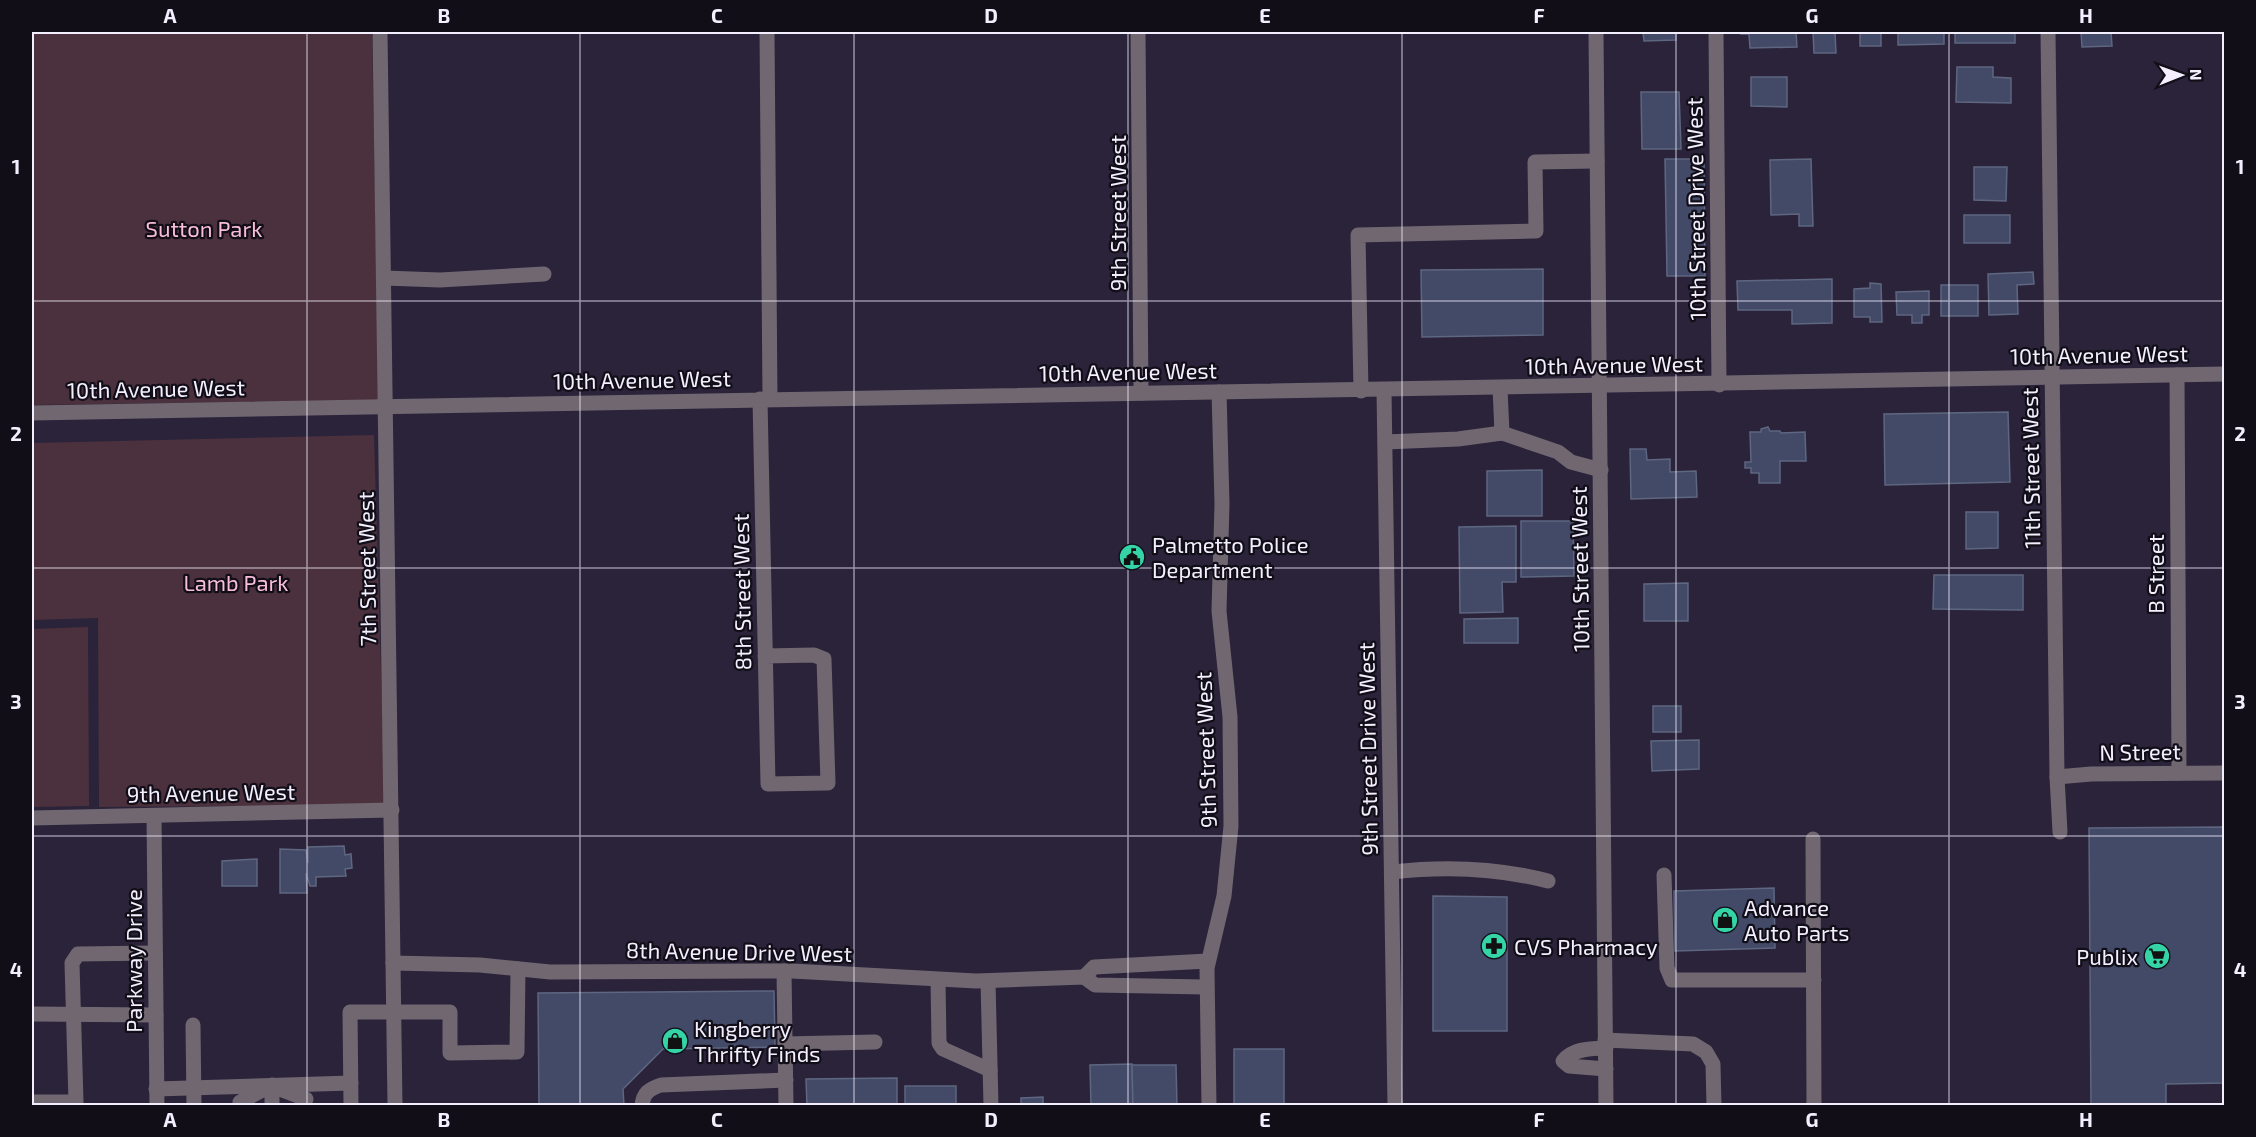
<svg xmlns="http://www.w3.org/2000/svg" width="2256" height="1137" viewBox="0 0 2256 1137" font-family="'Exo 2',sans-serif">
	<rect width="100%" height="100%" fill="#2a233a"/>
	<g fill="#4b313d">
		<polygon points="32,32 372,32 379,400 32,405"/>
		<polygon points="374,435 385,805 99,807 98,618 32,620 32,443"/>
		<polygon points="88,627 89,806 32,807 32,629"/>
	</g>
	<g fill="#424a67" stroke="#5e6680" stroke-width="1.5">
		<polygon points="1643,32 1676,32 1676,40 1644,41"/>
		<polygon points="1741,32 1796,32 1797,47 1750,48 1749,34 1741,34"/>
		<polygon points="1813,32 1835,32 1836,53 1814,53"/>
		<rect x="1860" y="32" width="21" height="14"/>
		<polygon points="1898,32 1944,32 1944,44 1898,45"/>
		<rect x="1955" y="32" width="60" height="11"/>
		<polygon points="2081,32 2111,32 2112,46 2082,47"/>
		<polygon points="1957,67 1993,67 1993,77 2011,78 2011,103 1956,102"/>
		<polygon points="1751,77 1787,77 1787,107 1751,106"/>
		<polygon points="1641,92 1679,92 1681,149 1642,149"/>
		<polygon points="1665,159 1704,159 1705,276 1667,276"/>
		<polygon points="1811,159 1813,226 1799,226 1799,214 1771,215 1770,160"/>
		<polygon points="1974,167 2007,167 2006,201 1974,200"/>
		<rect x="1964" y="215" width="46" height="28"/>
		<polygon points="1543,269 1543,335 1422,337 1421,270"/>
		<polygon points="2033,272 2034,284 2017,285 2018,314 1989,315 1988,274"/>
		<polygon points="1832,279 1832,323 1792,324 1792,310 1738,310 1737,281"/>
		<polygon points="1870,283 1881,284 1882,322 1870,322 1870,317 1854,317 1854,289 1870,288"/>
		<rect x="1941" y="285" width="37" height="31"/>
		<polygon points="1929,291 1929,315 1922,315 1922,323 1912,323 1912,315 1897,315 1896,292"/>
		<polygon points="2008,412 2010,482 1885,485 1884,414"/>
		<polygon points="1768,427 1770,431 1780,431 1781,433 1805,432 1806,461 1780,461 1780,483 1759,483 1759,473 1751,473 1751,468 1745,468 1745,462 1751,462 1750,432 1761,432 1761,429"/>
		<polygon points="1630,449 1646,449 1647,460 1670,459 1670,472 1696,471 1697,497 1631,499"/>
		<polygon points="1542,470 1542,516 1487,516 1487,471"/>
		<polygon points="1966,512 1998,512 1998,548 1966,549"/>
		<polygon points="1521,521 1573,521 1574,576 1521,577"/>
		<polygon points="1516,526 1516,582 1502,582 1503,612 1460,613 1459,527"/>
		<polygon points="1934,575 2023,575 2023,610 1933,609"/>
		<polygon points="1688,583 1688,621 1644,621 1644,584"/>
		<polygon points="1518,618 1518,643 1464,643 1464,619"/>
		<rect x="1653" y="706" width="28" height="26"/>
		<polygon points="1699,740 1699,769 1652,771 1651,741"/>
		<polygon points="2224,827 2224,1083 2166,1084 2166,1106 2091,1106 2089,828"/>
		<polygon points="344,846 345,855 351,854 352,868 345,869 346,876 316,877 316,886 310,886 306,873 307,893 280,893 280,849 306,850 308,863 308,847"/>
		<polygon points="257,859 257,886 222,886 222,861"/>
		<polygon points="1774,888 1775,948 1675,951 1674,891"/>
		<polygon points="1433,896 1507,897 1507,1031 1433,1031"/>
		<polygon points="774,991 775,1047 663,1049 623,1089 624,1106 539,1106 538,993"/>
		<rect x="1234" y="1049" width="50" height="57"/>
		<polygon points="1132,1064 1133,1106 1091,1106 1090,1065"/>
		<polygon points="1132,1065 1176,1065 1177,1106 1133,1106"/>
		<polygon points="897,1078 897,1106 807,1106 806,1079"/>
		<rect x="905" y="1086" width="51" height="20"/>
		<polygon points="1043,1097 1043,1106 1021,1106 1021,1098"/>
	</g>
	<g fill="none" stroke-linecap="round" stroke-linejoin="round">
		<g stroke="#706771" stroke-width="15">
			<polyline points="380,32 395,1106"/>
			<polyline points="767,32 770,399"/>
			<polyline points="1138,32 1141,393"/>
			<polyline points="1596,32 1606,1106"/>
			<polyline points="1716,32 1719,385"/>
			<polyline points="2048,32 2057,777 2060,832"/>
			<polyline points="384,278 440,280 544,274"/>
			<polyline points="2177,375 2179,773"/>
			<polyline points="1500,388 1502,433 1558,452 1571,462 1601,470"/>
			<polyline points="1361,391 1358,235 1536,231 1535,162 1597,161"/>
			<polyline points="1384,391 1395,1106"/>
			<polyline points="760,399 768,784 828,783 824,659 814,655 765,656"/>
			<polyline points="32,413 2224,374"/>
			<polyline points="1385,442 1458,439 1502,433"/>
			<polyline points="2057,777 2091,774 2224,773"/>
			<polyline points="154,816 157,1106"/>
			<polyline points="32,818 392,810"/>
			<polyline points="1813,839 1814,1106"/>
			<path d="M1392,872C1443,866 1498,868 1548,881"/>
			<polyline points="1664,875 1667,968 1672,980 1814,980"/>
			<polyline points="393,963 480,965 550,972 792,971 976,981 1084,977 1095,985 1205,987"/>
			<polyline points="784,971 786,1106"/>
			<polyline points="1084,977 1094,967 1208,961"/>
			<polyline points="938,980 939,1043 943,1049 990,1070"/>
			<polyline points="988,981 991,1106"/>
			<polyline points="32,1014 156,1015"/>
			<polyline points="193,1025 194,1106"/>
			<polyline points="1605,1040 1693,1044 1706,1052 1713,1064 1714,1106"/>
			<polyline points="785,1044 875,1042"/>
			<path d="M1606,1048C1590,1049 1574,1048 1563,1061L1569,1066L1606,1069"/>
			<polyline points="277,1088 306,1099"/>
			<polyline points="156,1089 351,1083"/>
			<polyline points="32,1102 76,1102 72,963 78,954 155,953"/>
			<polyline points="240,1102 272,1085 272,1102"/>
			<polyline points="351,1106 350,1012 450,1012 450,1053 517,1052 518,969"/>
			<path d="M642,1106C643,1093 649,1089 661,1085L786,1080"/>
			<polyline points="1209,1106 1207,968 1224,896 1231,826 1230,717 1219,611 1222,504 1219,392"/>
		</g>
	</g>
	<path fill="none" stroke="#f3efff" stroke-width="1.5" stroke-opacity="0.55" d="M307,32V1106M580,32V1106M854,32V1106M1128,32V1106M1402,32V1106M1676,32V1106M1949,32V1106M32,301H2224M32,568H2224M32,836H2224"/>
	<defs>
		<g id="civic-disc" transform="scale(1.35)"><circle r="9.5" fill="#34d4a7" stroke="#110e18"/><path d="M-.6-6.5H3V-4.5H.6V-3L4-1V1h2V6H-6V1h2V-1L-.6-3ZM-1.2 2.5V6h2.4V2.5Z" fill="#111"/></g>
		<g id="shop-disc" transform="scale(1.35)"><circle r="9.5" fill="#34d4a7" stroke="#110e18"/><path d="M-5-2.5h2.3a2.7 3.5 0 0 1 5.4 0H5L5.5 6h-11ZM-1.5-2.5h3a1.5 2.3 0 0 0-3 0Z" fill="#111"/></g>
		<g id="pharmacy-disc" transform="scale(1.35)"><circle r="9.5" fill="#34d4a7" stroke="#110e18"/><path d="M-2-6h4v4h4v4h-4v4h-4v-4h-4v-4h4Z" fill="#111"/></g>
		<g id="supermarket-disc" transform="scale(1.35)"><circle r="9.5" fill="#34d4a7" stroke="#110e18"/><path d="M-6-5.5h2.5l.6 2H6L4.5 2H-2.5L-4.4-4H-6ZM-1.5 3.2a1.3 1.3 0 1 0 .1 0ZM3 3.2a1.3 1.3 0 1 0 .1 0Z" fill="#111"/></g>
	</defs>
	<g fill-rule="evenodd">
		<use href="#civic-disc" x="1132" y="557"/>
		<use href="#shop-disc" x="1725" y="920"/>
		<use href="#pharmacy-disc" x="1494" y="946"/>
		<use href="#supermarket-disc" x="2157" y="956"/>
		<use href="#shop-disc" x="675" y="1041"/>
	</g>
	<g text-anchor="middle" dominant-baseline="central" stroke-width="4.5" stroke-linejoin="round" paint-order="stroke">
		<g font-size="22" fill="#f3efff" stroke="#110e18">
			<text transform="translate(1695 209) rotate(-91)">10th Street Drive West</text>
			<text transform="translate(1117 213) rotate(-90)">9th Street West</text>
			<text transform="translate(2099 354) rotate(-1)">10th Avenue West</text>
			<text transform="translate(1614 364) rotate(-1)">10th Avenue West</text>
			<text transform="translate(1128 371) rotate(-1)">10th Avenue West</text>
			<text transform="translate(642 379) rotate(-1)">10th Avenue West</text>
			<text transform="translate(156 388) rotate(-1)">10th Avenue West</text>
			<text transform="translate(2030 468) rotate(-91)">11th Street West</text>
			<text transform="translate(366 569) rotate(-91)">7th Street West</text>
			<text transform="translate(1579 569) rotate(-91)">10th Street West</text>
			<text transform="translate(2155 574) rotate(-90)">B Street</text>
			<text transform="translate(741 592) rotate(-91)">8th Street West</text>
			<text transform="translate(1367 749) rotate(-91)">9th Street Drive West</text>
			<text transform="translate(1205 750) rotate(-92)">9th Street West</text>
			<text transform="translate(2140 751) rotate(-1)">N Street</text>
			<text transform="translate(211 792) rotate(-1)">9th Avenue West</text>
			<text transform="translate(739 951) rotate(1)">8th Avenue Drive West</text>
			<text transform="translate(133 961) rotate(-90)">Parkway Drive</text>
		</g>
		<g font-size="22" fill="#fabdd9" stroke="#110e18">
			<text x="204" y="228">Sutton Park</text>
			<text x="236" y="582">Lamb Park</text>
		</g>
		<g font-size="22" fill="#f3efff" stroke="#110e18" text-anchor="start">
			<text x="1152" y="544">Palmetto Police<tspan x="1152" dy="25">Department</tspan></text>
			<text x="1744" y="907">Advance<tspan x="1744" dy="25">Auto Parts</tspan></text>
			<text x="1514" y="946">CVS Pharmacy</text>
			<text x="2138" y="956" text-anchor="end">Publix</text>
			<text x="694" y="1028">Kingberry<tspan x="694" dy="25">Thrifty Finds</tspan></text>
		</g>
	</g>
	<rect width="2256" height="1137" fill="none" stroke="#110e18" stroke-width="66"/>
	<g transform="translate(2181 75) rotate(89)" stroke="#110e18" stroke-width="4.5" paint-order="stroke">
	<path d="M0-4.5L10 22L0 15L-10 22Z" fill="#f3efff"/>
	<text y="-9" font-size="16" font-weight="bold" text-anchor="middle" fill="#f3efff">N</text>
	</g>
	<rect x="33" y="33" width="2190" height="1071" fill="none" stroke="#f3efff" stroke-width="2"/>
	<g font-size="20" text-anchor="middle" font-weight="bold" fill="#f3efff">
		<text x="170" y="23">A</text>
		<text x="444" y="23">B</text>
		<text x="717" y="23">C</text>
		<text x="991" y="23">D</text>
		<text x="1265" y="23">E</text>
		<text x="1539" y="23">F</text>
		<text x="1812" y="23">G</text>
		<text x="2086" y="23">H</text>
		<text x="16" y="174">1</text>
		<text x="2240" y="174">1</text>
		<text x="16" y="441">2</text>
		<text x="2240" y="441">2</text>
		<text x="16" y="709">3</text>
		<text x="2240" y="709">3</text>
		<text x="16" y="977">4</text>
		<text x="2240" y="977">4</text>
		<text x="170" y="1127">A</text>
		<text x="444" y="1127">B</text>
		<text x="717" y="1127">C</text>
		<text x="991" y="1127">D</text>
		<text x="1265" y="1127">E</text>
		<text x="1539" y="1127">F</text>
		<text x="1812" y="1127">G</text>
		<text x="2086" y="1127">H</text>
	</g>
</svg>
